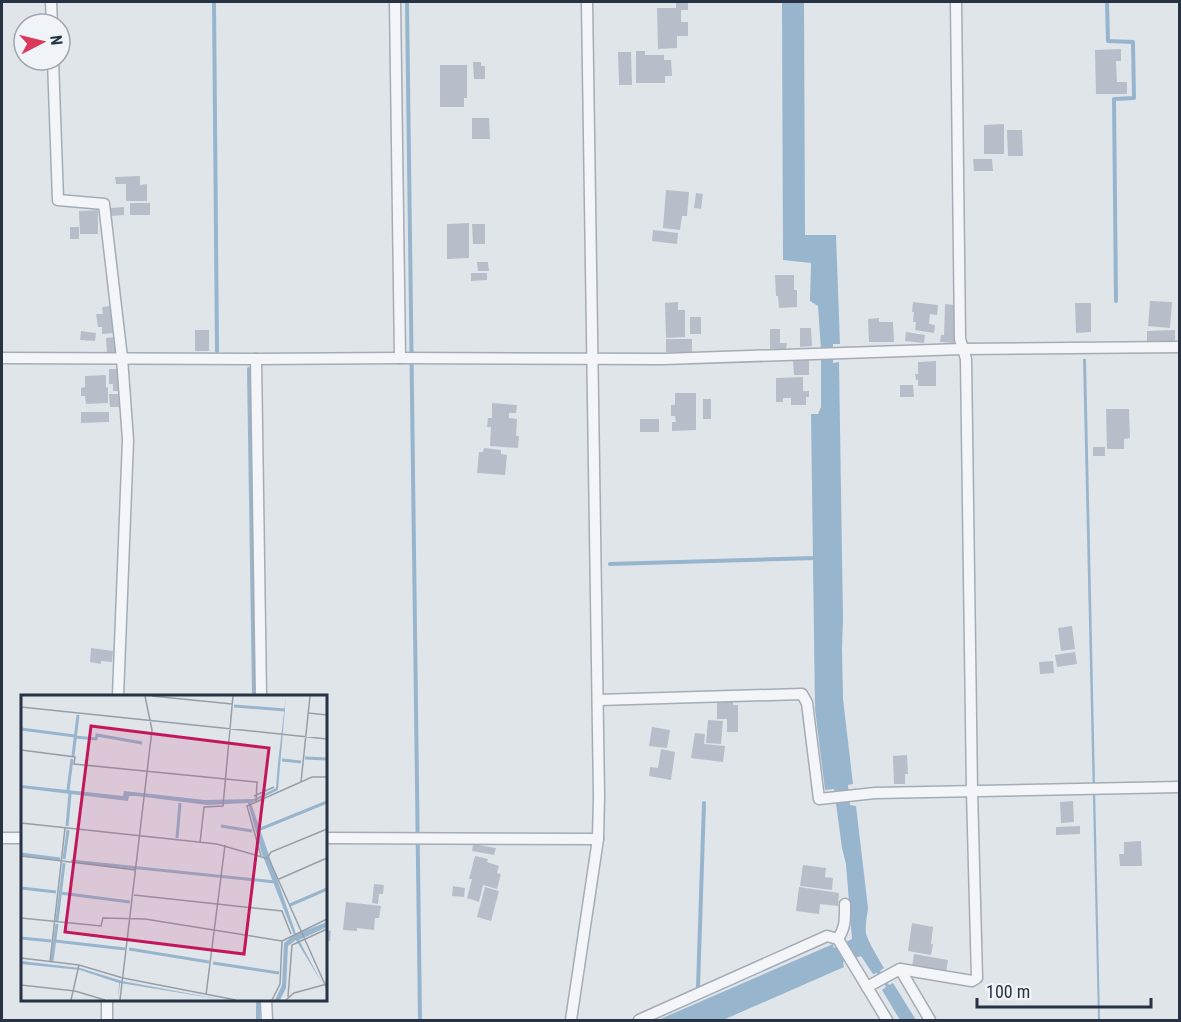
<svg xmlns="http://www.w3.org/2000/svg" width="1181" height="1022" viewBox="0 0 1181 1022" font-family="'Roboto Condensed',sans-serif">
	<rect width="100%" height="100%" fill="#e0e5ea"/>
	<g fill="#98b5ce">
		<path d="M782,2H804L805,235H836L840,344H833V363L839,362L843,619L842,648L843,699L853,784L848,785L850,805L856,806L868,908C867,917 865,924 866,933C867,940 880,961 884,968L880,971L889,985L893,983L916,1020H900L882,990L886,987L877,973L873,974L861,956L843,962L844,967L723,1020H658L833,944L834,948L852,939L846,864L842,848L834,789L825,790L815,709L811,414H818L821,407V349L818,306L810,301L811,263L783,260Z"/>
		<polygon points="1083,359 1086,359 1100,1020 1098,1020"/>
	</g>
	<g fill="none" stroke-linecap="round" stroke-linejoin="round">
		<g stroke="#98b5ce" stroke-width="4">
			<polyline points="214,2 217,351"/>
			<polyline points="407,2 420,1020"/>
			<polyline points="1107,2 1108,41 1133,42 1134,98 1114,99 1116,301"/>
			<polyline points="249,369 254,696"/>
			<polyline points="610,564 816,558"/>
			<polyline points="698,987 704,803"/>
			<polyline points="258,1000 258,1020"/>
		</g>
	</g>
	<g fill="#b7bec9">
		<polygon points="676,2 688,2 688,10 681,10 681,22 688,22 688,36 677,36 677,48 658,49 657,8 676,8"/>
		<polygon points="1121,49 1121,61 1116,61 1117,82 1127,82 1127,94 1096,94 1095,50"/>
		<polygon points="636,51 645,51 645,55 664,55 664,60 671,60 672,76 665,76 665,83 636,83"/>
		<polygon points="618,52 631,52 632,85 619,85"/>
		<polygon points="473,62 481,62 481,66 485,66 485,79 474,79"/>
		<polygon points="440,65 467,65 467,98 464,98 464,107 440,107"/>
		<polygon points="472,118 489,118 490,139 472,139"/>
		<polygon points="1004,124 1004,154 984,154 984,125"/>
		<polygon points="1007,130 1022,130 1023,156 1008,156"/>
		<polygon points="973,159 992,159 993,171 974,171"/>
		<polygon points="140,176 140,185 147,184 147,201 126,201 126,184 116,184 115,177"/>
		<polygon points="666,190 689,192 687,216 682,216 680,230 663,228"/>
		<polygon points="696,193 703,194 701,209 694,208"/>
		<rect x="130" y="203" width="20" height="12"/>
		<polygon points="124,207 124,215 111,216 110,208"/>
		<polygon points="98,210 98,234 80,234 79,211"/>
		<polygon points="469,223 469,258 447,259 447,224"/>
		<polygon points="472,224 485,224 485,244 473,244"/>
		<rect x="70" y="227" width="9" height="12"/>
		<polygon points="653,230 678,233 677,244 652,241"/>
		<polygon points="477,262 488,262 489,271 478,271"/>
		<polygon points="471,273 487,273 487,280 471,281"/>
		<polygon points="775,275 794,275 794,290 797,290 797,307 779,308 778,296 776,296"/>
		<polygon points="1150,301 1172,302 1170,328 1148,326"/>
		<polygon points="678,302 678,310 685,310 685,337 666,338 665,303"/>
		<polygon points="913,302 938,305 937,315 930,314 929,324 935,325 934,333 915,330 916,322 913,322 914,312 912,312"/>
		<polygon points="1075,303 1091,303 1091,332 1076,333"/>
		<polygon points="945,304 955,305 954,343 940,342 941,335 944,335"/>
		<polygon points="111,306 113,333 102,334 102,327 98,327 96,314 103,314 102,307"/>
		<rect x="690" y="317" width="11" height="17"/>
		<polygon points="879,318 879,322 893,322 894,342 869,342 868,319"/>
		<polygon points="800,328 811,328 812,346 800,347"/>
		<polygon points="770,329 780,329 780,343 787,343 786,349 770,349"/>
		<rect x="195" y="330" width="14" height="21"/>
		<polygon points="1175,330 1175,342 1147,342 1147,331"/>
		<polygon points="81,331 96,333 95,341 80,340"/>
		<polygon points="906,332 925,335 924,343 905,341"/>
		<polygon points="115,337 116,352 107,353 106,338"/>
		<rect x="666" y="339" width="26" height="13"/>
		<polygon points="793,360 809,360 809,375 794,375"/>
		<polygon points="936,361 936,386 918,386 918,380 916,380 915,374 918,374 918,362"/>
		<polygon points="109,369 119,369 119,391 113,391 113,384 109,384"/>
		<polygon points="106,375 106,388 108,387 108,403 86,404 85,396 81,396 81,388 85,387 85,376"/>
		<polygon points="803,377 803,391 809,391 809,397 806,397 806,405 791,405 791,398 783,398 783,402 776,402 776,378"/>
		<polygon points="900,385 913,385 914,397 900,397"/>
		<polygon points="675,393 696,393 696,430 672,431 672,422 676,422 675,416 671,416 671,405 675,405"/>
		<polygon points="109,394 120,394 120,407 110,407"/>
		<rect x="703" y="399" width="8" height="20"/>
		<polygon points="492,403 517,405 516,413 509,413 509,418 517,419 516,436 519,436 518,448 490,446 491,427 487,427 488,418 492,418"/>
		<polygon points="1106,409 1129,409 1130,438 1124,439 1124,449 1107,449"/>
		<polygon points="81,412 109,412 109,422 81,423"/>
		<rect x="640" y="419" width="19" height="13"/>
		<rect x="1093" y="447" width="12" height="9"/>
		<polygon points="484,448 501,450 501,454 507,455 505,475 477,473 479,452 483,452"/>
		<polygon points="1072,626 1075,649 1061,651 1058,628"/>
		<polygon points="91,648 113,651 112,662 101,661 101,664 90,662"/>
		<polygon points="1075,652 1077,664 1057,667 1055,655"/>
		<polygon points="1053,661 1054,673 1040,674 1039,662"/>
		<polygon points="717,702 733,702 733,705 738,705 738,732 727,732 727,719 717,719"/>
		<polygon points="708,720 723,721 721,744 706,743"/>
		<polygon points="652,727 670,730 667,748 649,746"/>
		<polygon points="695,733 705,734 704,744 725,746 723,762 691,758"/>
		<polygon points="661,749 675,752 671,780 649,776 650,767 658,768"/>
		<polygon points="907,755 908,774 905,774 905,784 894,784 893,756"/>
		<polygon points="1073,801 1074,822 1061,823 1060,802"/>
		<polygon points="1080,826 1080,834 1056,835 1056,827"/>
		<polygon points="1141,841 1142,866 1120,866 1119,854 1124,854 1124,842"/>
		<polygon points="473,844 496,848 494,855 472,851"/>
		<polygon points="475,856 488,859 487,862 499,866 497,873 501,874 497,889 483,885 479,902 467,898 472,879 469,879"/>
		<polygon points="803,865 826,868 825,877 833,878 832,890 800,886"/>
		<polygon points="374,884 384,885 383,894 379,894 378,904 372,903"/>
		<polygon points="453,886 465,888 464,897 452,896"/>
		<polygon points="485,887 499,891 491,921 477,917"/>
		<polygon points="799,887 839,893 838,906 820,904 819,914 796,911"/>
		<polygon points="346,902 381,906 379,918 375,918 374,930 357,928 357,931 343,930"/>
		<polygon points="912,923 933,927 931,944 933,944 931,955 908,951"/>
		<polygon points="326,930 331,931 330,941 326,941"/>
		<polygon points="914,954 948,960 946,973 912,968"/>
	</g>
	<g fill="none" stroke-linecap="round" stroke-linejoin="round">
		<g stroke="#a5acb5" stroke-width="13">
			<g id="street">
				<polyline points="51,2 52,24"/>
				<polyline points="395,2 400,358"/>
				<polyline points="53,60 58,200 104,204 122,358 128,440 118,696"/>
				<polyline points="2,358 256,359 400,358 663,359 962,349 1180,347"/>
				<polyline points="256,359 261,696"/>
				<polyline points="598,700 802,694 807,703 819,799 875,793 1180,787"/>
				<polyline points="2,838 22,838"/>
				<polyline points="326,838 598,839"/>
				<path d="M838,939C846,926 845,919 845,904"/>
				<polyline points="900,969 930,1020"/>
				<polyline points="867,987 900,969 972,981 977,978 972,791 966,359 960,339 956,2"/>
				<polyline points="266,1000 267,1020"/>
				<polyline points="107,1020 107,1000"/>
				<polyline points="571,1020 598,839 599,796 587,2"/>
				<polyline points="639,1020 827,936 838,939 887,1020"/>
			</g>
		</g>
		<use href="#street" stroke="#f3f5f8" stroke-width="10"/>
	</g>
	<g transform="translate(21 695)">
		<rect width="306" height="306" fill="#e0e5ea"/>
		<path d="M265,1L257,95L230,108L275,239L306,227V232L278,245L301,288L275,245L267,251L265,293L259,305H254L261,290L263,248L273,240L241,159L227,108L186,110L116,101H108L107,106L0,93V90L102,101L103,96L184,105L233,104L255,93L257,68L130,55L257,68ZM0,266L59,273L101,286L203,305L99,288L97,305L98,288L59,275L0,269Z" fill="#98b5ce"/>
		<path fill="none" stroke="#98b5ce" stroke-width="3" d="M213,11L264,15M0,34L54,41M54,42L75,44L76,40L121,48M52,61L57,20M284,63L306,64M261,65L280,67M47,95L51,64M46,131L49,99M200,131L231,136M237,135L306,107M156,143L159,108M0,159L39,164M43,164L47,135M50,166L254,187M0,193L35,197M39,198L109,207M269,210L306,194M36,226L43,168M0,243L30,246M34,246L104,254M108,254L188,267M31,266L36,229M192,268L258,278"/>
		<path fill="none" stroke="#969ea8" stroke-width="1.5" d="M131,1L211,9M0,12L306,44M287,18L306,20M0,55L54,62L53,69L236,87L235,107M280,87L289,1M233,101L253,92M0,128L196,149L248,164L306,294M179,148L183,112L202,111L212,1M0,161L115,175M240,161L226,111L291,82H306M246,163L250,157L306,134M258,184L306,163M113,200L261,216L270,239M0,223L80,231L82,223L124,224L261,246M0,263L58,270L102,283L215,305M29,267L44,133M0,290L54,296L84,305M185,300L204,150M267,302L271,250L306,234M50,305L58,270M99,305L131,35L124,1M251,305L259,289L261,246L306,224M265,305L273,298L306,289"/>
		<path fill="#c2185b" fill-opacity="0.15" stroke="#c2185b" stroke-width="3" d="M70,31L248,53L223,259L44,237Z"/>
		<rect width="306" height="306" fill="none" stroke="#273344" stroke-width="3"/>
	</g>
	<rect width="1181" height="1022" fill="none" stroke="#273344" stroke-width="6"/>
	<g transform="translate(42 42) rotate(83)"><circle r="28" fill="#f0f4f8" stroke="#a0a7b0" stroke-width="1.5"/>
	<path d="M0-4.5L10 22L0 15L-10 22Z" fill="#db395a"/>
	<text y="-9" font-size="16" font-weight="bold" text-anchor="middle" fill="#273344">N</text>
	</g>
	<path d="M977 998v9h174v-9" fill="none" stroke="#273344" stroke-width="3"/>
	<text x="986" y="998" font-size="18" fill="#273344" stroke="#f0f4f8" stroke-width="4.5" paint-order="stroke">100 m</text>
</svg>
